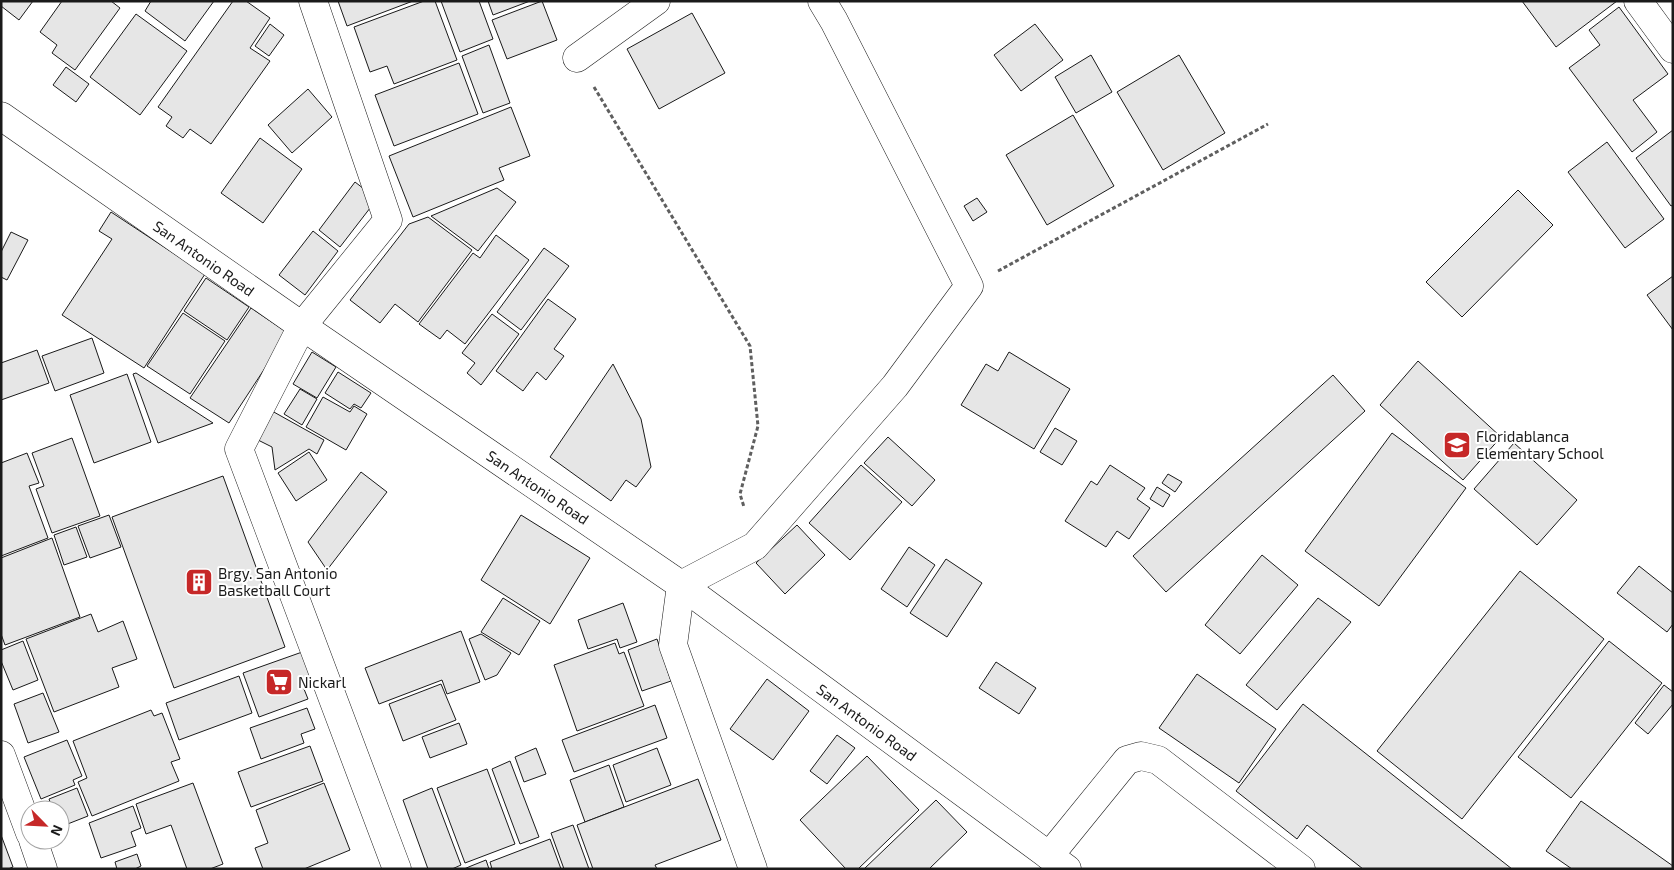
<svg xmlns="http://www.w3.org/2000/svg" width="1674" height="870" viewBox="0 0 1674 870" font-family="'Exo 2',sans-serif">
	<rect width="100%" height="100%" fill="#fff"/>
	<g fill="#e6e6e6" stroke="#1a1a1a">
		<polygon points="1,1 33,1 19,20 1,6"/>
		<polygon points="62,1 111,1 120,8 75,70 52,53 57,45 40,32"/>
		<polygon points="151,1 214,1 185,41 145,11"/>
		<polygon points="233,1 246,1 270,18 250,48 270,61 211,144 190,129 183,138 166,126 172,117 158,107"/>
		<polygon points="338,1 413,1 347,26"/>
		<polygon points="424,1 435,1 457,60 394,84 387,66 370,72 354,27"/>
		<polygon points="441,1 479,1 493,39 460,52"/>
		<polygon points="488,1 530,1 493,15"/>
		<polygon points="542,1 557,40 507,59 492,20"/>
		<polygon points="1522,1 1617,1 1556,47"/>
		<polygon points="1619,7 1668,74 1633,100 1657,132 1632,152 1569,68 1600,45 1589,30"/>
		<polygon points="692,13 725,73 659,109 627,49"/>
		<polygon points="136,14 187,51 140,115 90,77"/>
		<polygon points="270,24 284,35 269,56 255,46"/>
		<polygon points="1035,24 1063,60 1021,91 994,55"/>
		<polygon points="489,45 510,103 483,113 462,56"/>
		<polygon points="1091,55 1112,92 1076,113 1055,77"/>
		<polygon points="1179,55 1225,133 1163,170 1117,92"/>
		<polygon points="459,63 478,114 394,146 375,95"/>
		<polygon points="66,67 89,84 76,102 53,85"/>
		<polygon points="308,89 332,117 292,153 268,125"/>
		<polygon points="511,107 530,156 499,168 504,180 413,217 389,156"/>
		<polygon points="1073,115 1114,186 1047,225 1006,155"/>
		<polygon points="1673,130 1673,205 1671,206 1636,158"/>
		<polygon points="260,138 302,169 263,223 221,193"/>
		<polygon points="1607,142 1664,219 1625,248 1568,172"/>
		<polygon points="355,182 377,199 340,247 319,230"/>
		<polygon points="497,188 516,202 478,251 431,216"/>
		<polygon points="1518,190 1553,225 1462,317 1426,282"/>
		<polygon points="977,198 987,212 973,221 964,206"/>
		<polygon points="111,212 205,274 144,368 62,315 112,239 99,231"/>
		<polygon points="428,217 472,250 418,322 395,304 380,323 350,300 409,224"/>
		<polygon points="313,231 338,251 305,295 279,275"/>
		<polygon points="11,232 28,240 7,280 1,277 1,252"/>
		<polygon points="496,235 529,260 465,344 447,330 440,339 419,324 473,253 480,258"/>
		<polygon points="544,248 569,266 521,330 497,312"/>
		<polygon points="1673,276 1673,330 1647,295"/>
		<polygon points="206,278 249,307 227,340 184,311"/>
		<polygon points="548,299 576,319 554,349 564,356 546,380 537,372 523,391 496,371"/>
		<polygon points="251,308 288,333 229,423 190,398"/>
		<polygon points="183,313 225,341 190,394 147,366"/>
		<polygon points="492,314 519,334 481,385 467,373 475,363 462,353"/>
		<polygon points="92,338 104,373 55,391 42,356"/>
		<polygon points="37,350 49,383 1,400 1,363"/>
		<polygon points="312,352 336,367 317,398 293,384"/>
		<polygon points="1009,352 1070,389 1034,449 961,405 986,364 998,371"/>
		<polygon points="1418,361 1501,437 1463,480 1380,405"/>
		<polygon points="613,364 641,419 651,467 636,487 626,480 611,501 550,457"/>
		<polygon points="338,372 371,393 361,408 354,404 350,409 325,393"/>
		<polygon points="136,373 213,423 158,443 133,374"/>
		<polygon points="127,374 151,442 94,463 70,395"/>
		<polygon points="1333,375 1365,411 1166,592 1133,556"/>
		<polygon points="300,389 317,399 302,425 284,414"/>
		<polygon points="323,397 350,412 354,406 367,414 346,450 306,427"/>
		<polygon points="272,411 324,440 317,454 309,449 275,470 272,447 258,440"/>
		<polygon points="1055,428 1077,441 1062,465 1040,452"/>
		<polygon points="1392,433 1466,488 1379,606 1305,551"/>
		<polygon points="888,437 935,480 912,506 864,463"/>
		<polygon points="72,438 100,516 52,533 36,489 44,486 32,453"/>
		<polygon points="1514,443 1577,500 1537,545 1474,489"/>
		<polygon points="309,452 327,480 296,501 278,473"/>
		<polygon points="27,453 39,483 29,486 48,538 1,556 1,463"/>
		<polygon points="861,465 902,502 850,560 809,523"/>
		<polygon points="1110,465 1145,488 1137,499 1150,508 1129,539 1117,531 1106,547 1065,521 1091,481 1097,485"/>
		<polygon points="361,472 387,492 327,570 308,542"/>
		<polygon points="1168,474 1182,482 1175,492 1162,483"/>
		<polygon points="223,476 285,647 174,688 112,517"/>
		<polygon points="1157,487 1170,495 1163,507 1150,499"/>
		<polygon points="109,515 121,547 90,558 78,526"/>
		<polygon points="521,515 590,558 550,624 481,580"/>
		<polygon points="797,525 825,555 785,594 756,563"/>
		<polygon points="76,527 87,557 64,565 54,535"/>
		<polygon points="52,538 80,617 5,645 1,634 1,558"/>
		<polygon points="909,547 935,565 907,607 881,589"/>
		<polygon points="1262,555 1298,585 1240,654 1205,625"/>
		<polygon points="946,559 982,583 947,637 910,613"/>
		<polygon points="1639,566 1673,593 1673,624 1667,632 1617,593"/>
		<polygon points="1520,571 1604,639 1462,819 1377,751"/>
		<polygon points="503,598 540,621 519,655 481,632"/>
		<polygon points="1318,598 1351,622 1277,710 1246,685"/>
		<polygon points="623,603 637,642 620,648 617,639 588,649 578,620"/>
		<polygon points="91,614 98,632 123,621 137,659 112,668 119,687 54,712 26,639"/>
		<polygon points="461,631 480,682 447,694 442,680 379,704 365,668"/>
		<polygon points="481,634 511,653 497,675 485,680 469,639"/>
		<polygon points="657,639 671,681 642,691 628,650"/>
		<polygon points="23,641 38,680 13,690 1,661 1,650"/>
		<polygon points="1609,641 1662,683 1571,798 1518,757"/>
		<polygon points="615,643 619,654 624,652 644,706 577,731 554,665"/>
		<polygon points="305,651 314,679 302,684 308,699 259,717 243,673"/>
		<polygon points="996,662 1036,688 1019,714 979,688"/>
		<polygon points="1197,674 1276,729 1239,783 1159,728"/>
		<polygon points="239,676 252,713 179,740 166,703"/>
		<polygon points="767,679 809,711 773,760 730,729"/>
		<polygon points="441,684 456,720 403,741 389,704"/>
		<polygon points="1664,685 1673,692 1673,704 1648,734 1635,723"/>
		<polygon points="43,693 59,732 28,743 14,704"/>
		<polygon points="1303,704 1512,869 1363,869 1307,825 1297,839 1236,791"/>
		<polygon points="655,705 667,738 574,772 562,740"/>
		<polygon points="307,708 315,729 301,734 304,743 261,759 250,728"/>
		<polygon points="151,710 154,716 162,713 180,759 171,762 179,781 92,816 78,782 87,778 73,741"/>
		<polygon points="459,723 467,744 430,758 422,737"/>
		<polygon points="837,735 855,748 827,784 810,771"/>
		<polygon points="67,740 82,776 73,780 75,785 41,799 24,757"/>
		<polygon points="310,746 323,781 251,807 238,772"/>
		<polygon points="536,748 546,774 524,782 515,757"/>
		<polygon points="657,748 671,785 626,802 613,765"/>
		<polygon points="867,756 919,810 858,869 846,869 800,820"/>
		<polygon points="510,761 539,837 520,844 492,769"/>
		<polygon points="609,765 624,807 585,822 570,780"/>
		<polygon points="487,769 515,844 465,863 437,788"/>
		<polygon points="698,779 721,840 655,865 657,869 593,869 577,825"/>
		<polygon points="193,783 223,864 210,869 187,869 171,825 146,834 136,804"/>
		<polygon points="324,783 350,850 304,869 263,869 255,848 268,843 256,810"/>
		<polygon points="77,788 88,816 60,827 60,810 53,810 49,799"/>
		<polygon points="432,788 461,865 452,869 428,869 403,800"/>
		<polygon points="936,800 967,832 929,869 864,869"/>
		<polygon points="1581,801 1673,866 1673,869 1572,869 1546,851"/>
		<polygon points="133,806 141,828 131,832 136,846 101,858 89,823"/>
		<polygon points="573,825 589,869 564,869 551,833"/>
		<polygon points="1,835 13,867 8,869 1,869"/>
		<polygon points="550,839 561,869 492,869 490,862"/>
		<polygon points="137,854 141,866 135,869 117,869 115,862"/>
		<polygon points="486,860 489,869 464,869 471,866"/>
	</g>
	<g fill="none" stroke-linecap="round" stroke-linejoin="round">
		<g stroke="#1a1a1a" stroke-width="29">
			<g id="minor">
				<polyline points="313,1 388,220 302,326 239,449 397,869"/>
				<polyline points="1638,1 1673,49"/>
				<polyline points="577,58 656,1"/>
				<polyline points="1,116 302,326 681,585 1067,869"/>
				<polyline points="1,755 30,833"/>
				<polyline points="33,840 43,869"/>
				<polyline points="1049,856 1127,760 1141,756 1158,760 1301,869"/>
				<polyline points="753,869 673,645 681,585 755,546 895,386 969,286 834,21 822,1"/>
			</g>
		</g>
		<g stroke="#5f5f5f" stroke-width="3" stroke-dasharray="4 2.5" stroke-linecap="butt">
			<polyline points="594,87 750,346 758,426 740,494 744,507"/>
			<polyline points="998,271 1268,124"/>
		</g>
		<use href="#minor" stroke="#fff" stroke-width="28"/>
	</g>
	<defs>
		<g id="school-square" transform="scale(1.4375)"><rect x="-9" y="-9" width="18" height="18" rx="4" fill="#c62828" stroke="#fff"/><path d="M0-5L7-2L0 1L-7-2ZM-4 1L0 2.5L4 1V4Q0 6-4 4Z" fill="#fff"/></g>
		<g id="building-square" transform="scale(1.4375)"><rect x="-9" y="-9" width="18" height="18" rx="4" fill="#c62828" stroke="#fff"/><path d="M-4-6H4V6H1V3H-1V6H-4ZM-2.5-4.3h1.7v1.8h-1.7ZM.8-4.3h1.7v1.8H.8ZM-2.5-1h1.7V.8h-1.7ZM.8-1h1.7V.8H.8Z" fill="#fff"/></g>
		<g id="supermarket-square" transform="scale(1.4375)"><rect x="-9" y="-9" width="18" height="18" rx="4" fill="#c62828" stroke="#fff"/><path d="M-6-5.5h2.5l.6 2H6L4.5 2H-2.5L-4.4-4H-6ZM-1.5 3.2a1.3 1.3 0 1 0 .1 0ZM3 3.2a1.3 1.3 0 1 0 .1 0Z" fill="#fff"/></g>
	</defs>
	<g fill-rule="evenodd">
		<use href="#school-square" x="1457" y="445"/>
		<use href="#building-square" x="199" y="582"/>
		<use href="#supermarket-square" x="279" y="682"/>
	</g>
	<g text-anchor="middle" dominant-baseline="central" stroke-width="4" stroke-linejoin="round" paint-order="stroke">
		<g font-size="15" fill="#1a1a1a" stroke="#fff">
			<text transform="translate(204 258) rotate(35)">San Antonio Road</text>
			<text transform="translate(538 487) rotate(34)">San Antonio Road</text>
			<text transform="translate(867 722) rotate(36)">San Antonio Road</text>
		</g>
		<g font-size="15" fill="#1a1a1a" stroke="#fff" text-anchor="start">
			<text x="1476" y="436">Floridablanca<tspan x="1476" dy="17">Elementary School</tspan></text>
			<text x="218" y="573">Brgy. San Antonio<tspan x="218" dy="17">Basketball Court</tspan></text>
			<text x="298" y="682">Nickarl</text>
		</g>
	</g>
	<rect width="1674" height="870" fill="none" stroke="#1a1a1a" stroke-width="5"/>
	<g transform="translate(45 825) rotate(114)"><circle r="24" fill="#ffffff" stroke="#a3a3a3"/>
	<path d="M0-4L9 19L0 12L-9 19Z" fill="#c62828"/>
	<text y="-8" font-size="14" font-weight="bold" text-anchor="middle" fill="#1a1a1a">N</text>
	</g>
</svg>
